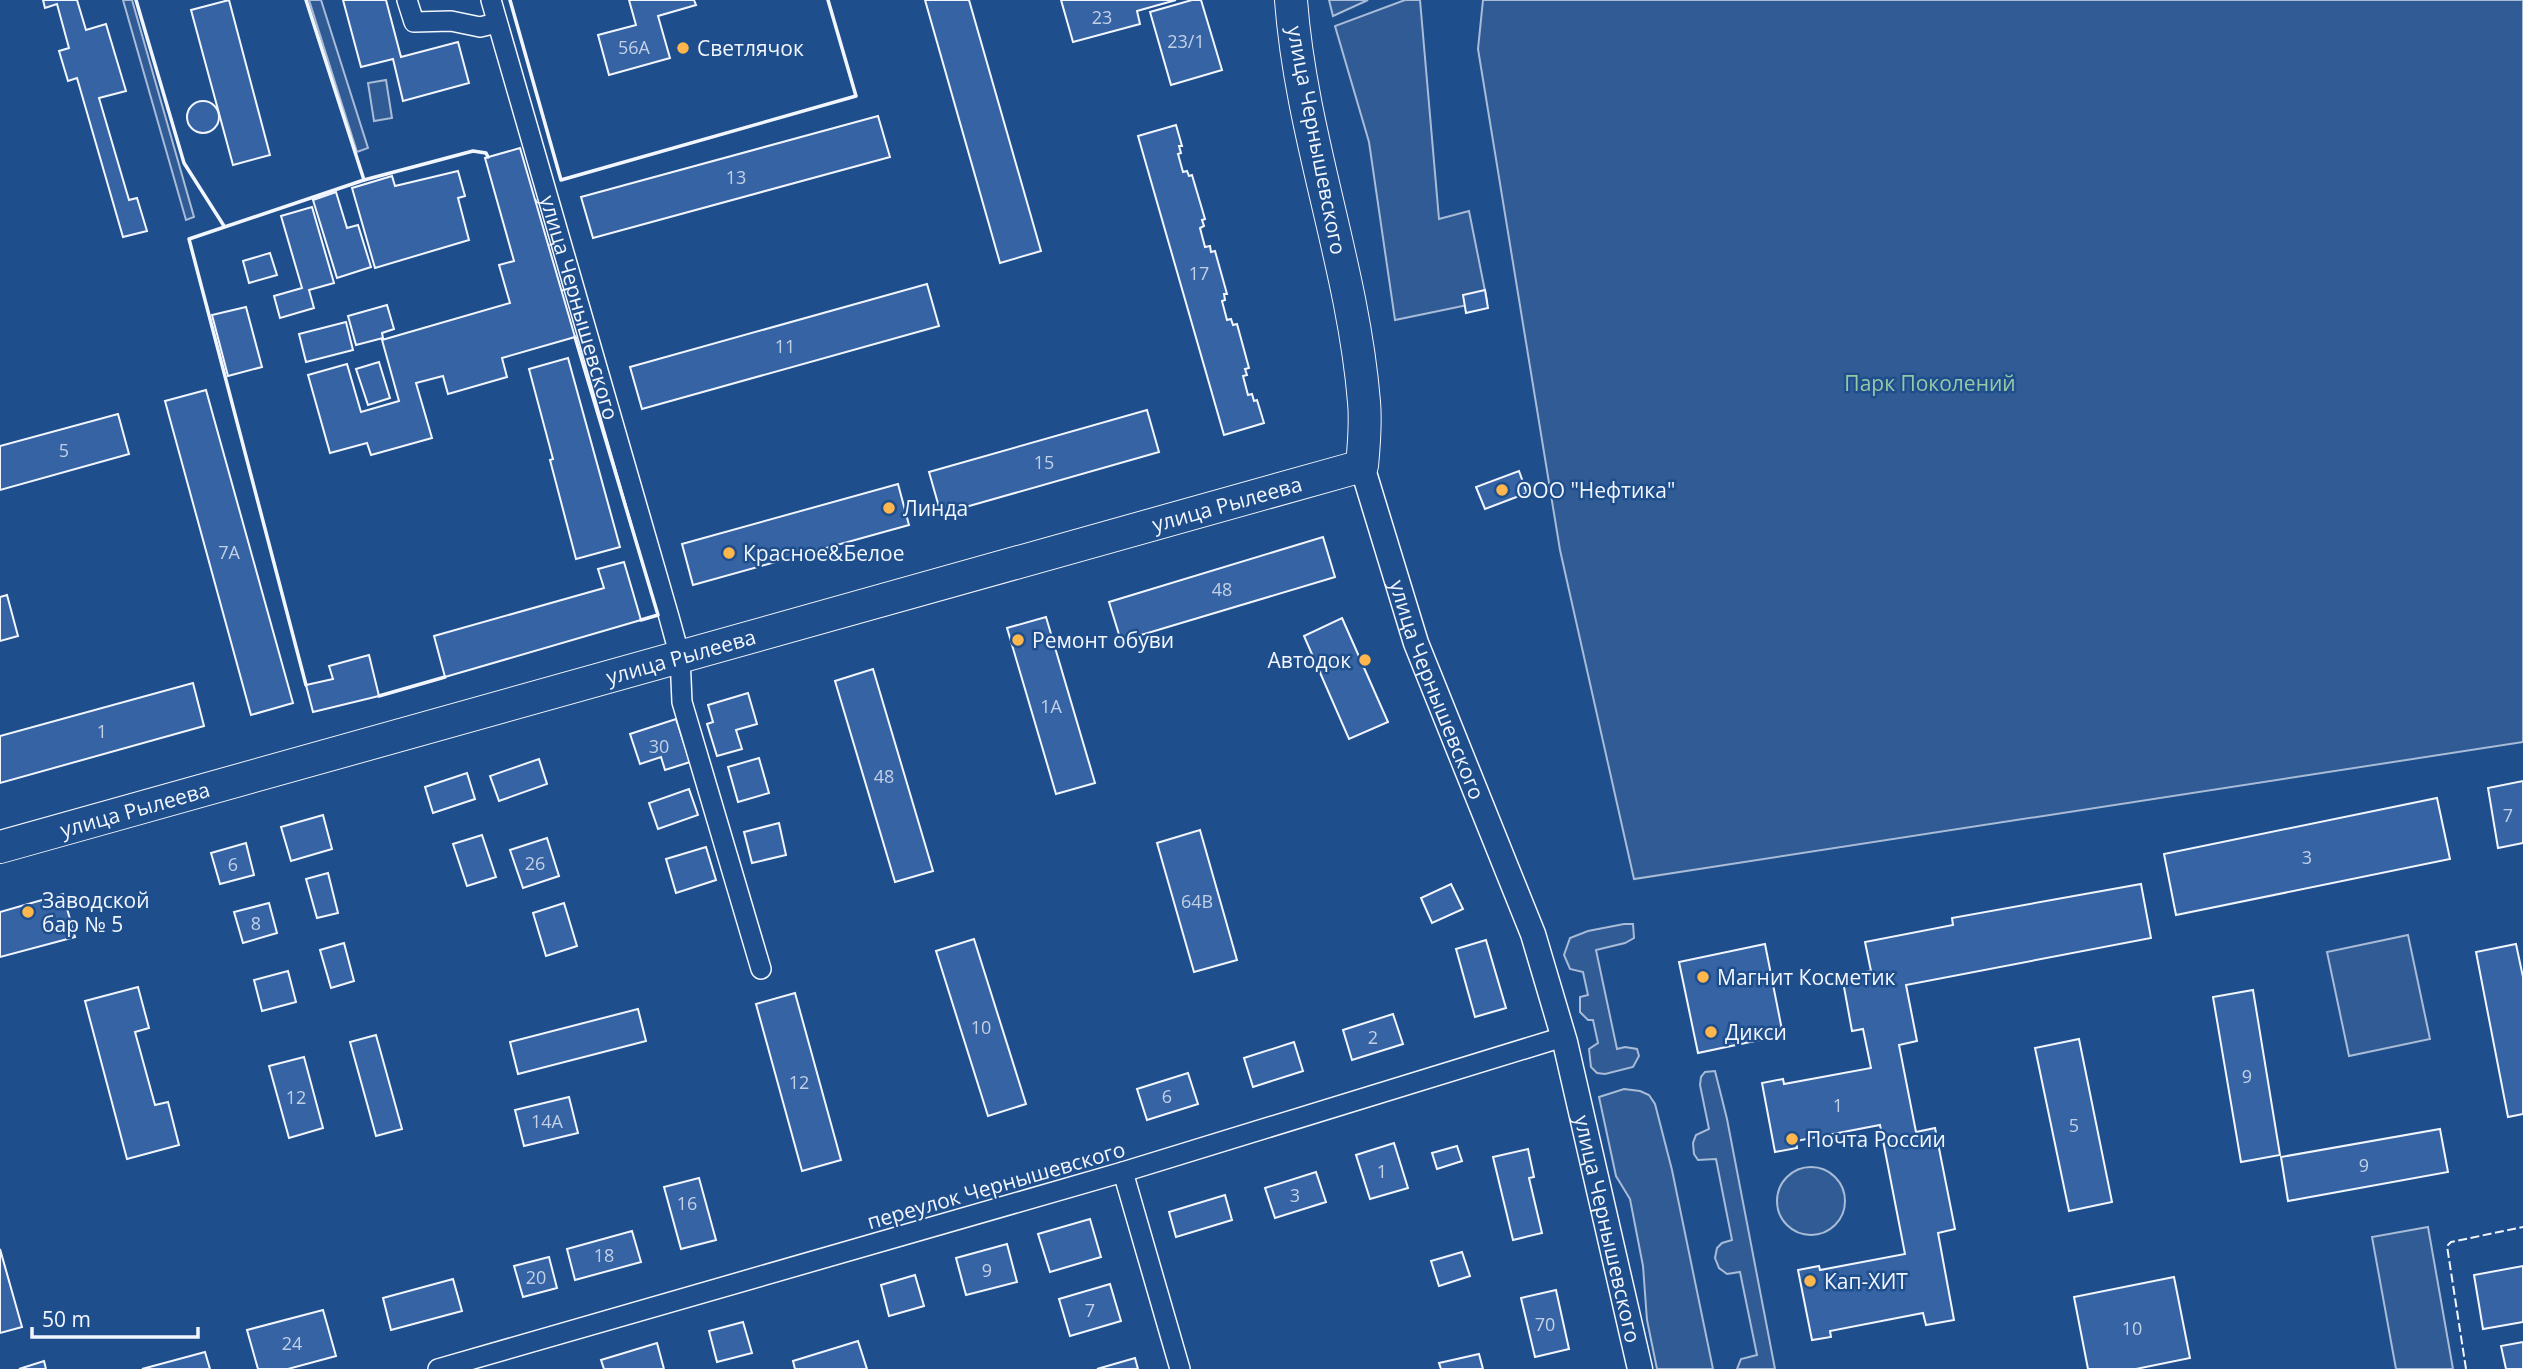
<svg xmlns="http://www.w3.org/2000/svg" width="2523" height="1369" viewBox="0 0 2523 1369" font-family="'Open Sans',sans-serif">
	<rect width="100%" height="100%" fill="#1f4e8c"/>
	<g fill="#305b95" stroke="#a8bbd7" stroke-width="2">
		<polygon points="123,0 132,0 194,217 186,220"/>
		<polygon points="309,0 321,0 368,148 357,152"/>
		<polygon points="1329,0 1368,0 1333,16"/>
		<polygon points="1405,0 1420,0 1439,219 1469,211 1487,301 1395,320 1369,142 1335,26"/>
		<polygon points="1483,0 2523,0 2523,742 1634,879 1560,550 1478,49"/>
		<polygon points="386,80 392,118 374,121 368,83"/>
		<polygon points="1624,924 1633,924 1634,938 1625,943 1596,950 1617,1049 1625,1047 1637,1049 1639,1056 1633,1067 1605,1074 1597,1073 1591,1067 1589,1049 1598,1043 1593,1020 1588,1020 1580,1012 1580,997 1588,995 1583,972 1570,969 1564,955 1570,938 1588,931"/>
		<polygon points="2408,935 2430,1039 2349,1056 2327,952"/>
		<polygon points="1715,1071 1727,1119 1775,1369 1737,1369 1741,1359 1757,1355 1740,1272 1727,1274 1719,1268 1715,1258 1717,1248 1722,1243 1732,1240 1716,1159 1698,1160 1694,1154 1693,1143 1696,1135 1709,1129 1700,1085 1701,1077 1705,1072"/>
		<polygon points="1624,1089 1640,1091 1649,1095 1655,1104 1672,1170 1713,1369 1657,1369 1647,1320 1643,1266 1630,1199 1616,1176 1599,1097"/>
		<circle cx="1811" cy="1201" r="34"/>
		<polygon points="2428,1227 2453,1369 2396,1369 2372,1237"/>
	</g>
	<g fill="#3563a3" stroke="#f2f6ff" stroke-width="2">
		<polygon points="43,0 77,0 86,30 106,24 126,91 99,98 129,200 137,198 147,231 123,237 77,78 68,81 59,51 69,48 57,4 45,8"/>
		<polygon points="229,0 270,155 233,165 191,10"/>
		<polygon points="343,0 386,0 401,57 458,42 469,83 403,101 393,59 361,67"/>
		<polygon points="629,0 694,0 696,5 658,16 670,58 609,75 598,35 636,25"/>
		<polygon points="925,0 969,0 1041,251 1000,263"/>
		<polygon points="1061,0 1176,0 1137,11 1140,24 1073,42"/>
		<polygon points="1192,0 1201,0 1222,70 1171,85 1150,12"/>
		<circle cx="203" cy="117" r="16"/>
		<polygon points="878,116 890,157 593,238 581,197"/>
		<polygon points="1176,125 1182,146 1179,146 1181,153 1178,154 1183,172 1187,171 1189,176 1192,175 1205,219 1202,220 1204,226 1200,228 1205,247 1210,246 1211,252 1215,251 1227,294 1224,294 1225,300 1222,301 1227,320 1231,319 1233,325 1237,324 1249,368 1245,369 1247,375 1243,376 1248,395 1252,394 1254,401 1257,400 1264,423 1224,435 1138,136"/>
		<polygon points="520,148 575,337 502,358 507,377 448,394 443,376 416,383 432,438 371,455 367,443 330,453 308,375 347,364 361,412 399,401 382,340 510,303 499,265 514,261 485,158"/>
		<polygon points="458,171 465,196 458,198 469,240 375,268 352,188 392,176 395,186"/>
		<polygon points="336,192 347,228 358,225 371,267 337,278 313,200"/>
		<polygon points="312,207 334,283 309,290 314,308 280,318 274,296 302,288 281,216"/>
		<polygon points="270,253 277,275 249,283 243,261"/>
		<polygon points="927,284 939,326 642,409 630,367"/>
		<polygon points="1485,290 1488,308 1466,313 1463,295"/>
		<polygon points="387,305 394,329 382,333 383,338 356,345 348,316"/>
		<polygon points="246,307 262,367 228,376 212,315"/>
		<polygon points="346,322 353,350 306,362 299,334"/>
		<polygon points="568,358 620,547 576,559 550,460 553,459 529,369"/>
		<polygon points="379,362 390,398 368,405 356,369"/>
		<polygon points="206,390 293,703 251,715 165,401"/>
		<polygon points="1147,410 1159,452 941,514 929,472"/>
		<polygon points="118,414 129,454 0,490 0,446"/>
		<polygon points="1519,471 1527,493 1485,509 1476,487"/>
		<polygon points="898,484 909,525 693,585 682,544"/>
		<polygon points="1323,537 1335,577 1121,641 1109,602"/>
		<polygon points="624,562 641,620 445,677 434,636 604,588 598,569"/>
		<polygon points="7,595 18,636 0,641 0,597"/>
		<polygon points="1046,617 1095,783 1056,794 1007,628"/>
		<polygon points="1342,618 1388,722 1349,739 1304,636"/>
		<polygon points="369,655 379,696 313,712 306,685 333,679 329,666"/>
		<polygon points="873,669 933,871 895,882 835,681"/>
		<polygon points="193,683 204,726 0,783 0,736"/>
		<polygon points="748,693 757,724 736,730 742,749 717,756 707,724 713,722 708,705"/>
		<polygon points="676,719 690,762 665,770 661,757 640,764 630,734"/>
		<polygon points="759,758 769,793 738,802 728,767"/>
		<polygon points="539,759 547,784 499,801 490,776"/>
		<polygon points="467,773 475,799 433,813 425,787"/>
		<polygon points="2523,781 2523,843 2498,848 2488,788"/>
		<polygon points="689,789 698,815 658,829 649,803"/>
		<polygon points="2437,798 2450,859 2176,915 2164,854"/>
		<polygon points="323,815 332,849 291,861 281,827"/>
		<polygon points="779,823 786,855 752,863 744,832"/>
		<polygon points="1200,830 1237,960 1194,972 1157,843"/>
		<polygon points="482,835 496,877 467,886 453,844"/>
		<polygon points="547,838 559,876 523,888 510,850"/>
		<polygon points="246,843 254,875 220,884 211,853"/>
		<polygon points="706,847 716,880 676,893 666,859"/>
		<polygon points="328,873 338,913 317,918 306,879"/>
		<polygon points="1451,884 1463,909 1432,923 1421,898"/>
		<polygon points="2141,884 2151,938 1906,985 1917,1041 1899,1045 1916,1132 1935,1128 1955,1229 1938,1233 1954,1320 1926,1325 1923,1313 1830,1331 1831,1337 1812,1340 1798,1270 1819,1266 1820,1270 1905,1254 1880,1125 1796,1141 1797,1148 1775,1152 1762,1083 1783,1079 1784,1084 1871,1068 1863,1029 1852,1031 1842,976 1871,971 1865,942 1953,925 1952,918"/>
		<polygon points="63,894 75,937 0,957 0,912"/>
		<polygon points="269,903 277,933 243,943 234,912"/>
		<polygon points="564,903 577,946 546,956 533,913"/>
		<polygon points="974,939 1026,1104 988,1116 936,951"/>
		<polygon points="1486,940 1506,1008 1475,1017 1456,949"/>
		<polygon points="344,943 354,981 331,988 320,950"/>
		<polygon points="1765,944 1783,1035 1698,1053 1679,962"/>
		<polygon points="2516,944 2523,977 2523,1114 2508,1117 2476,952"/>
		<polygon points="288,971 296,1002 262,1011 254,980"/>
		<polygon points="138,987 149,1028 135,1032 155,1105 168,1102 179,1145 127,1159 85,1001"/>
		<polygon points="2253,990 2280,1155 2241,1162 2213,997"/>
		<polygon points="795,993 841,1160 802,1171 756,1004"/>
		<polygon points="638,1009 646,1041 518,1074 510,1042"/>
		<polygon points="1393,1014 1403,1044 1352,1060 1343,1030"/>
		<polygon points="376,1035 402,1129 376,1136 350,1042"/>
		<polygon points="2079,1039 2112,1202 2069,1211 2035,1048"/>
		<polygon points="1294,1042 1303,1071 1253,1087 1244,1058"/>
		<polygon points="304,1057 323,1128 289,1138 269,1066"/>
		<polygon points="1188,1073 1198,1104 1147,1120 1137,1089"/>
		<polygon points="569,1097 578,1133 524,1146 515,1110"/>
		<polygon points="2440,1129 2448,1172 2288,1201 2281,1157"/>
		<polygon points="1394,1143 1408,1188 1370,1199 1356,1155"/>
		<polygon points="1457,1146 1462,1161 1437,1169 1432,1153"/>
		<polygon points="1528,1149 1534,1177 1529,1178 1542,1233 1513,1240 1493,1157"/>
		<polygon points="1316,1172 1326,1202 1275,1218 1265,1188"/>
		<polygon points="699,1178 716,1240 681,1249 664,1187"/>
		<polygon points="1225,1195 1232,1220 1176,1237 1169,1212"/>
		<polygon points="1090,1219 1101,1257 1050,1272 1038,1234"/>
		<polygon points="632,1231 641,1262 575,1280 567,1249"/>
		<polygon points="1007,1244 1017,1282 966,1295 956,1258"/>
		<polygon points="0,1249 22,1327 0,1333"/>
		<polygon points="1462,1252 1470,1276 1439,1286 1431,1261"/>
		<polygon points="549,1257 557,1288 523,1297 514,1266"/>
		<polygon points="2523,1266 2523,1322 2483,1329 2474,1275"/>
		<polygon points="915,1275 924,1306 889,1316 881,1285"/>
		<polygon points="2174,1277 2190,1358 2136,1369 2088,1369 2074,1297"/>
		<polygon points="453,1279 462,1311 391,1330 383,1298"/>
		<polygon points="1110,1284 1121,1321 1070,1336 1059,1299"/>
		<polygon points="1556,1290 1569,1349 1535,1357 1521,1298"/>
		<polygon points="323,1310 336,1356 288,1369 258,1369 247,1330"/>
		<polygon points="743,1322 752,1353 717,1362 709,1331"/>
		<polygon points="858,1341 867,1369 795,1369 793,1361"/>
		<polygon points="2523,1342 2523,1369 2506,1369 2501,1346"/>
		<polygon points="657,1343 664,1369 604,1369 601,1360"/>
		<polygon points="205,1352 210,1369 142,1369"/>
		<polygon points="1479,1354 1483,1369 1441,1369 1439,1363"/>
		<polygon points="1135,1358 1138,1369 1097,1369"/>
		<polygon points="44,1361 46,1369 19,1369"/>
	</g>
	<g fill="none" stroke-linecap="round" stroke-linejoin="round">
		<g stroke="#f2f6ff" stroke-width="22">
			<g id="minor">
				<polyline points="407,0 414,22 451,21 480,27 497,23"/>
				<path id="s1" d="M491,0L669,617L680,657L682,702L761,969"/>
				<polyline points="1123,1172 1180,1369"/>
				<polyline points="438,1369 1123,1172 1563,1037"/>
			</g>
		</g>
		<g stroke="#f2f6ff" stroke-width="27">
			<g id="tertiary">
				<path id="s2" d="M1362,466L1416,643L1533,934L1565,1042L1640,1369"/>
			</g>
		</g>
		<g stroke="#f2f6ff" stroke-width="34">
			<g id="primary">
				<path id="s3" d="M0,847L1362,466C1364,445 1366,423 1364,402C1353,266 1301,136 1291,0"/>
			</g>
		</g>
		<use href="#minor" stroke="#1f4e8c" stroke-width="19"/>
		<use href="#tertiary" stroke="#1f4e8c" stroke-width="24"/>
		<use href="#primary" stroke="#1f4e8c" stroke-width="32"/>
		<polyline stroke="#f2f6ff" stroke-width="2" stroke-dasharray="9 3.5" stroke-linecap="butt" points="2466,1369 2447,1246 2451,1242 2523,1227"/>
		<g stroke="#f2f6ff" stroke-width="3.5">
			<polyline points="136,0 184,163 224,226"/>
			<polyline points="306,0 364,180"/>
			<polyline points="510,0 561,180 856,96 828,0"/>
			<polyline points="575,337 658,615 641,620"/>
			<polyline points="306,685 189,239 364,180 473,151 486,153 488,157"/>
			<polyline points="379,696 445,677"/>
		</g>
	</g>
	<g fill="#ffb74d" stroke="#1f4e8c" stroke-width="2.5">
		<circle cx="683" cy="48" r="7"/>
		<circle cx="1502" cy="490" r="7"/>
		<circle cx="889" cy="508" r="7"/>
		<circle cx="729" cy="553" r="7"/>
		<circle cx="1018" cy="640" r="7"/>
		<circle cx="1365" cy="660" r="7"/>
		<circle cx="28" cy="912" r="7"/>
		<circle cx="1703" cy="977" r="7"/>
		<circle cx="1711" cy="1032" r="7"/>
		<circle cx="1792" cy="1139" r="7"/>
		<circle cx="1810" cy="1281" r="7"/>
	</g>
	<g text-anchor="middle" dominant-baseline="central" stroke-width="5" stroke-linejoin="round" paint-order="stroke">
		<g font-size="18" fill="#c3d1e8">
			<text x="1102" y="17">23</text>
			<text x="1186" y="41">23/1</text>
			<text x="634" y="47">56А</text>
			<text x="736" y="177">13</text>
			<text x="1199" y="273">17</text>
			<text x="785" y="346">11</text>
			<text x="64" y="450">5</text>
			<text x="1044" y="462">15</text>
			<text x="229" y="552">7А</text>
			<text x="1222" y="589">48</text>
			<text x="1051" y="706">1А</text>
			<text x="102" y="731">1</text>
			<text x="659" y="746">30</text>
			<text x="884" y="776">48</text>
			<text x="2508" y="815">7</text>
			<text x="2307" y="857">3</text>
			<text x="535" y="863">26</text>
			<text x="233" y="864">6</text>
			<text x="1197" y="901">64В</text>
			<text x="256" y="923">8</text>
			<text x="981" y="1027">10</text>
			<text x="1373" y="1037">2</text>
			<text x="2247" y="1076">9</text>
			<text x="799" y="1082">12</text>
			<text x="1167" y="1096">6</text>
			<text x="296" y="1097">12</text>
			<text x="1838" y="1105">1</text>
			<text x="547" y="1121">14А</text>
			<text x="2074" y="1125">5</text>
			<text x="2364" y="1165">9</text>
			<text x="1382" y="1171">1</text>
			<text x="1295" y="1195">3</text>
			<text x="687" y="1203">16</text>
			<text x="604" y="1255">18</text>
			<text x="987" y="1270">9</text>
			<text x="536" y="1277">20</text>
			<text x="1090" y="1310">7</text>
			<text x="1545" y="1324">70</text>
			<text x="2132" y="1328">10</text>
			<text x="292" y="1343">24</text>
		</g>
		<g font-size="21" fill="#f2f6ff" stroke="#1f4e8c" text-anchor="start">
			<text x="697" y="48">Светлячок</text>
			<text x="1516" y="490">ООО "Нефтика"</text>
			<text x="903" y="508">Линда</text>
			<text x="743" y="553">Красное&amp;Белое</text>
			<text x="1032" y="640">Ремонт обуви</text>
			<text x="1351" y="660" text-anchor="end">Автодок</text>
			<text x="42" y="900">Заводской<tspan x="42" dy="24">бар № 5</tspan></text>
			<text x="1717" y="977">Магнит Косметик</text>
			<text x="1725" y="1032">Дикси</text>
			<text x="1806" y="1139">Почта России</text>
			<text x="1824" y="1281">Кап-ХИТ</text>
		</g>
		<g font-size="21" fill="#f2f6ff" stroke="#1f4e8c">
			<text transform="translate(1317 140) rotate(79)">улица Чернышевского</text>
			<text stroke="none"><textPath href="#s1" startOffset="320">улица Чернышевского</textPath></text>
			<text stroke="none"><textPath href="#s3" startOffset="1274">улица Рылеева</textPath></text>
			<text stroke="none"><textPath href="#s3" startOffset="707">улица Рылеева</textPath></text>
			<text stroke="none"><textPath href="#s2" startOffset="236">улица Чернышевского</textPath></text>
			<text stroke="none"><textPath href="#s3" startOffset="140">улица Рылеева</textPath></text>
			<text transform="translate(996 1185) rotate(-16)">переулок Чернышевского</text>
			<text stroke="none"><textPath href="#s2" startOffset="803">улица Чернышевского</textPath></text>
		</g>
		<g font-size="21" fill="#97c8a6" stroke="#1f4e8c">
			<text x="1930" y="383">Парк Поколений</text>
		</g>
	</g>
	<path d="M32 1327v10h166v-10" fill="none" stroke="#f2f6ff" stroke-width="3.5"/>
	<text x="42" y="1327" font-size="21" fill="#f2f6ff" stroke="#1f4e8c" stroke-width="5" paint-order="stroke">50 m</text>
</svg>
